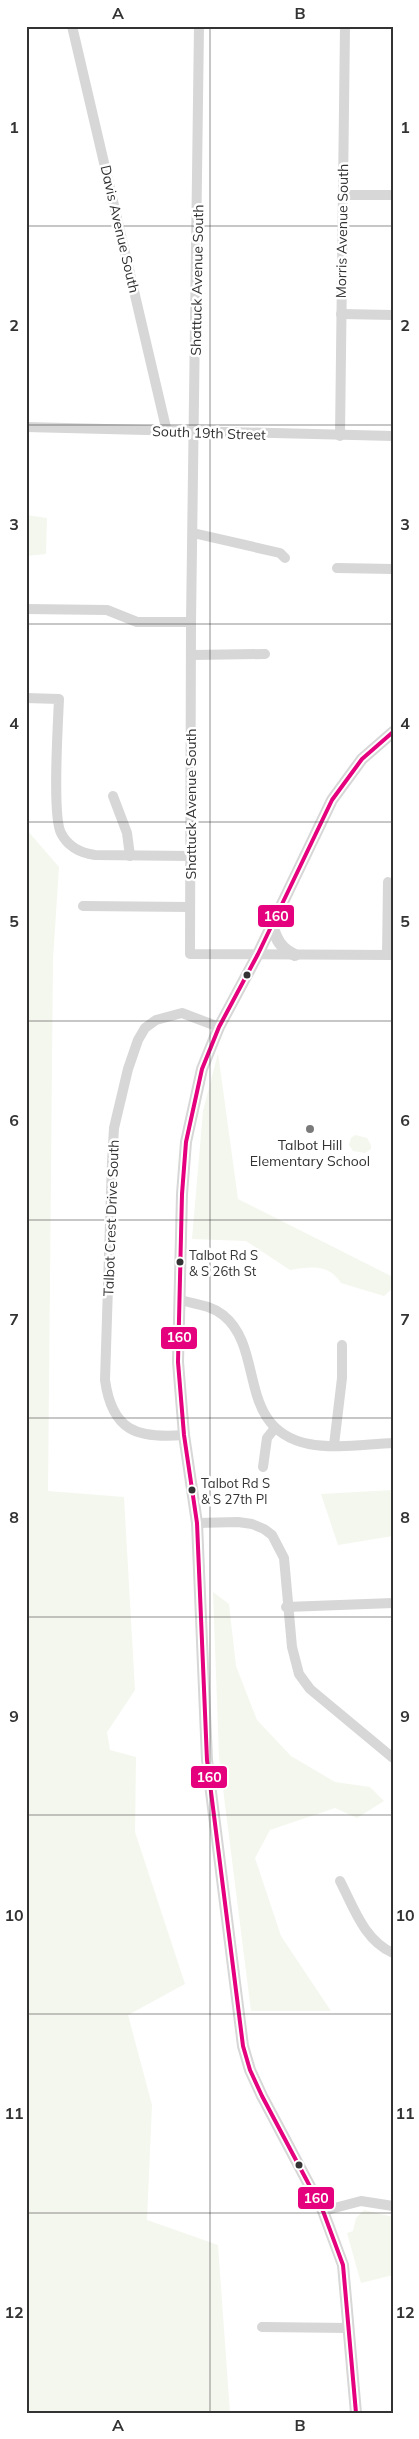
<svg xmlns="http://www.w3.org/2000/svg" width="419" height="2439" viewBox="0 0 419 2439" font-family="Mulish,sans-serif">
	<rect width="100%" height="100%" fill="#fff"/>
	<g fill="#f4f7ee">
		<polygon points="26,515 47,518 46,554 26,556"/>
		<polygon points="26,829 59,867 53,959 48,1491 124,1497 135,1690 107,1732 110,1750 136,1757 135,1832 185,1984 128,2015 152,2105 147,2220 218,2245 230,2413 26,2413"/>
		<path d="M218,1053L238,1199L393,1277V1288L384,1296L341,1283C328,1263 310,1267 290,1270L246,1241L192,1239L203,1111Z"/>
		<polygon points="355,1135 367,1138 371,1145 371,1149 365,1153 353,1151 349,1145 351,1138"/>
		<polygon points="393,1490 393,1536 338,1545 321,1494"/>
		<polygon points="213,1592 229,1604 236,1666 257,1720 291,1756 335,1782 370,1787 384,1801 357,1818 335,1808 270,1830 255,1858 281,1936 331,2011 251,2011 219,1757"/>
		<polygon points="364,2210 393,2217 393,2275 361,2283 347,2233 353,2231 356,2218"/>
	</g>
	<g fill="none" stroke-linecap="round" stroke-linejoin="round">
		<g stroke="#d7d7d7" stroke-width="10">
			<polyline points="72,26 167,432"/>
			<polyline points="199,26 191,622 190,954 393,955"/>
			<polyline points="342,195 393,195"/>
			<polyline points="341,314 393,315"/>
			<polyline points="26,427 393,436"/>
			<polyline points="340,436 345,26"/>
			<polyline points="193,533 280,553 285,558"/>
			<polyline points="337,568 393,569"/>
			<polyline points="26,609 107,610 137,622 191,622"/>
			<polyline points="192,655 265,654"/>
			<path d="M26,698L59,699C58,724 52,816 61,833C68,847 81,853 95,855L191,856"/>
			<polyline points="113,796 127,833 130,856"/>
			<polyline points="83,906 190,907"/>
			<polyline points="387,955 388,882"/>
			<path d="M180,1300C195,1304 210,1305 223,1315C266,1349 235,1429 309,1444C335,1449 366,1444 393,1443"/>
			<path d="M184,1435C137,1439 112,1431 105,1380L112,1162L114,1128L128,1069L138,1040L145,1028L156,1020L182,1013L219,1027"/>
			<polyline points="334,1445 342,1378 342,1345"/>
			<polyline points="263,1467 267,1438 275,1428"/>
			<polyline points="197,1523 238,1522 252,1524 264,1529 272,1535 284,1558 292,1647 299,1674 310,1689 393,1758"/>
			<polyline points="286,1607 393,1603"/>
			<path d="M340,1881C354,1908 364,1940 393,1953"/>
			<polyline points="323,2211 361,2201 393,2206"/>
			<polyline points="262,2327 349,2328"/>
		</g>
		<g stroke="#d7d7d7" stroke-width="12">
			<path d="M272,925C276,939 281,949 295,955"/>
			<polyline points="356,2413 343,2265 323,2211 262,2096 250,2070 243,2046 207,1760 197,1523 184,1435 178,1362 182,1194 186,1142 202,1069 219,1027 258,954 332,800 362,759 393,732"/>
		</g>
		<g stroke="#fff" stroke-width="8">
			<polyline id="bus-1" points="356,2413 343,2265 323,2211 262,2096 250,2070 243,2046 207,1760 197,1523 184,1435 178,1362 182,1194 186,1142 202,1069 219,1027 258,954 332,800 362,759 393,732"/>
		</g>
		<use href="#bus-1" stroke="#e5007d" stroke-width="4"/>
	</g>
	<path fill="none" stroke="#333" stroke-width="1" stroke-opacity="0.55" d="M210,26V2413M26,226H393M26,425H393M26,624H393M26,822H393M26,1021H393M26,1220H393M26,1418H393M26,1617H393M26,1815H393M26,2014H393M26,2213H393"/>
	<g fill="#333" stroke="#fff" stroke-width="2">
		<circle cx="247" cy="975" r="4.5"/>
		<circle cx="180" cy="1262" r="4.5"/>
		<circle cx="192" cy="1490" r="4.5"/>
		<circle cx="299" cy="2165" r="4.5"/>
	</g>
	<circle fill="#7a7a7a" stroke="#fff" stroke-width="2" cx="310" cy="1129" r="5"/>
	<g text-anchor="middle" dominant-baseline="central" stroke-width="5" stroke-linejoin="round" paint-order="stroke">
		<g font-size="13" fill="#333" stroke="#fff" text-anchor="start">
			<text x="189" y="1255">Talbot Rd S<tspan x="189" dy="16">&amp; S 26th St</tspan></text>
			<text x="201" y="1483">Talbot Rd S<tspan x="201" dy="16">&amp; S 27th Pl</tspan></text>
		</g>
		<g font-size="14" fill="#333" stroke="#fff">
			<text transform="translate(120 229) rotate(77)">Davis Avenue South</text>
			<text transform="translate(342 231) rotate(-89)">Morris Avenue South</text>
			<text transform="translate(197 280) rotate(-89)">Shattuck Avenue South</text>
			<text transform="translate(209 433) rotate(2)">South 19th Street</text>
			<text transform="translate(191 804) rotate(-90)">Shattuck Avenue South</text>
			<text transform="translate(111 1218) rotate(-88)">Talbot Crest Drive South</text>
		</g>
		<g font-size="14" fill="#333" stroke="#fff">
			<text x="310" y="1145">Talbot Hill<tspan x="310" dy="16">Elementary School</tspan></text>
		</g>
	</g>
	<g stroke="#fff" stroke-width="2">
		<rect x="257" y="904" width="38" height="24" rx="5" fill="#e5007d"/>
		<rect x="160" y="1326" width="38" height="24" rx="5" fill="#e5007d"/>
		<rect x="190" y="1765" width="38" height="24" rx="5" fill="#e5007d"/>
		<rect x="297" y="2186" width="38" height="24" rx="5" fill="#e5007d"/>
	</g>
	<g font-size="14" text-anchor="middle" font-weight="bold" fill="#fff">
		<text x="276" y="921">160</text>
		<text x="179" y="1342">160</text>
		<text x="209" y="1782">160</text>
		<text x="316" y="2203">160</text>
	</g>
	<rect width="419" height="2439" fill="none" stroke="#ffffff" stroke-width="55"/>
	<rect x="28" y="28" width="364" height="2384" fill="none" stroke="#333" stroke-width="2"/>
	<g font-size="16" text-anchor="middle" font-weight="bold" fill="#333">
		<text x="118" y="19">A</text>
		<text x="300" y="19">B</text>
		<text x="14" y="133">1</text>
		<text x="405" y="133">1</text>
		<text x="14" y="331">2</text>
		<text x="405" y="331">2</text>
		<text x="14" y="530">3</text>
		<text x="405" y="530">3</text>
		<text x="14" y="729">4</text>
		<text x="405" y="729">4</text>
		<text x="14" y="927">5</text>
		<text x="405" y="927">5</text>
		<text x="14" y="1126">6</text>
		<text x="405" y="1126">6</text>
		<text x="14" y="1325">7</text>
		<text x="405" y="1325">7</text>
		<text x="14" y="1523">8</text>
		<text x="405" y="1523">8</text>
		<text x="14" y="1722">9</text>
		<text x="405" y="1722">9</text>
		<text x="14" y="1921">10</text>
		<text x="405" y="1921">10</text>
		<text x="14" y="2119">11</text>
		<text x="405" y="2119">11</text>
		<text x="14" y="2318">12</text>
		<text x="405" y="2318">12</text>
		<text x="118" y="2431">A</text>
		<text x="300" y="2431">B</text>
	</g>
</svg>
